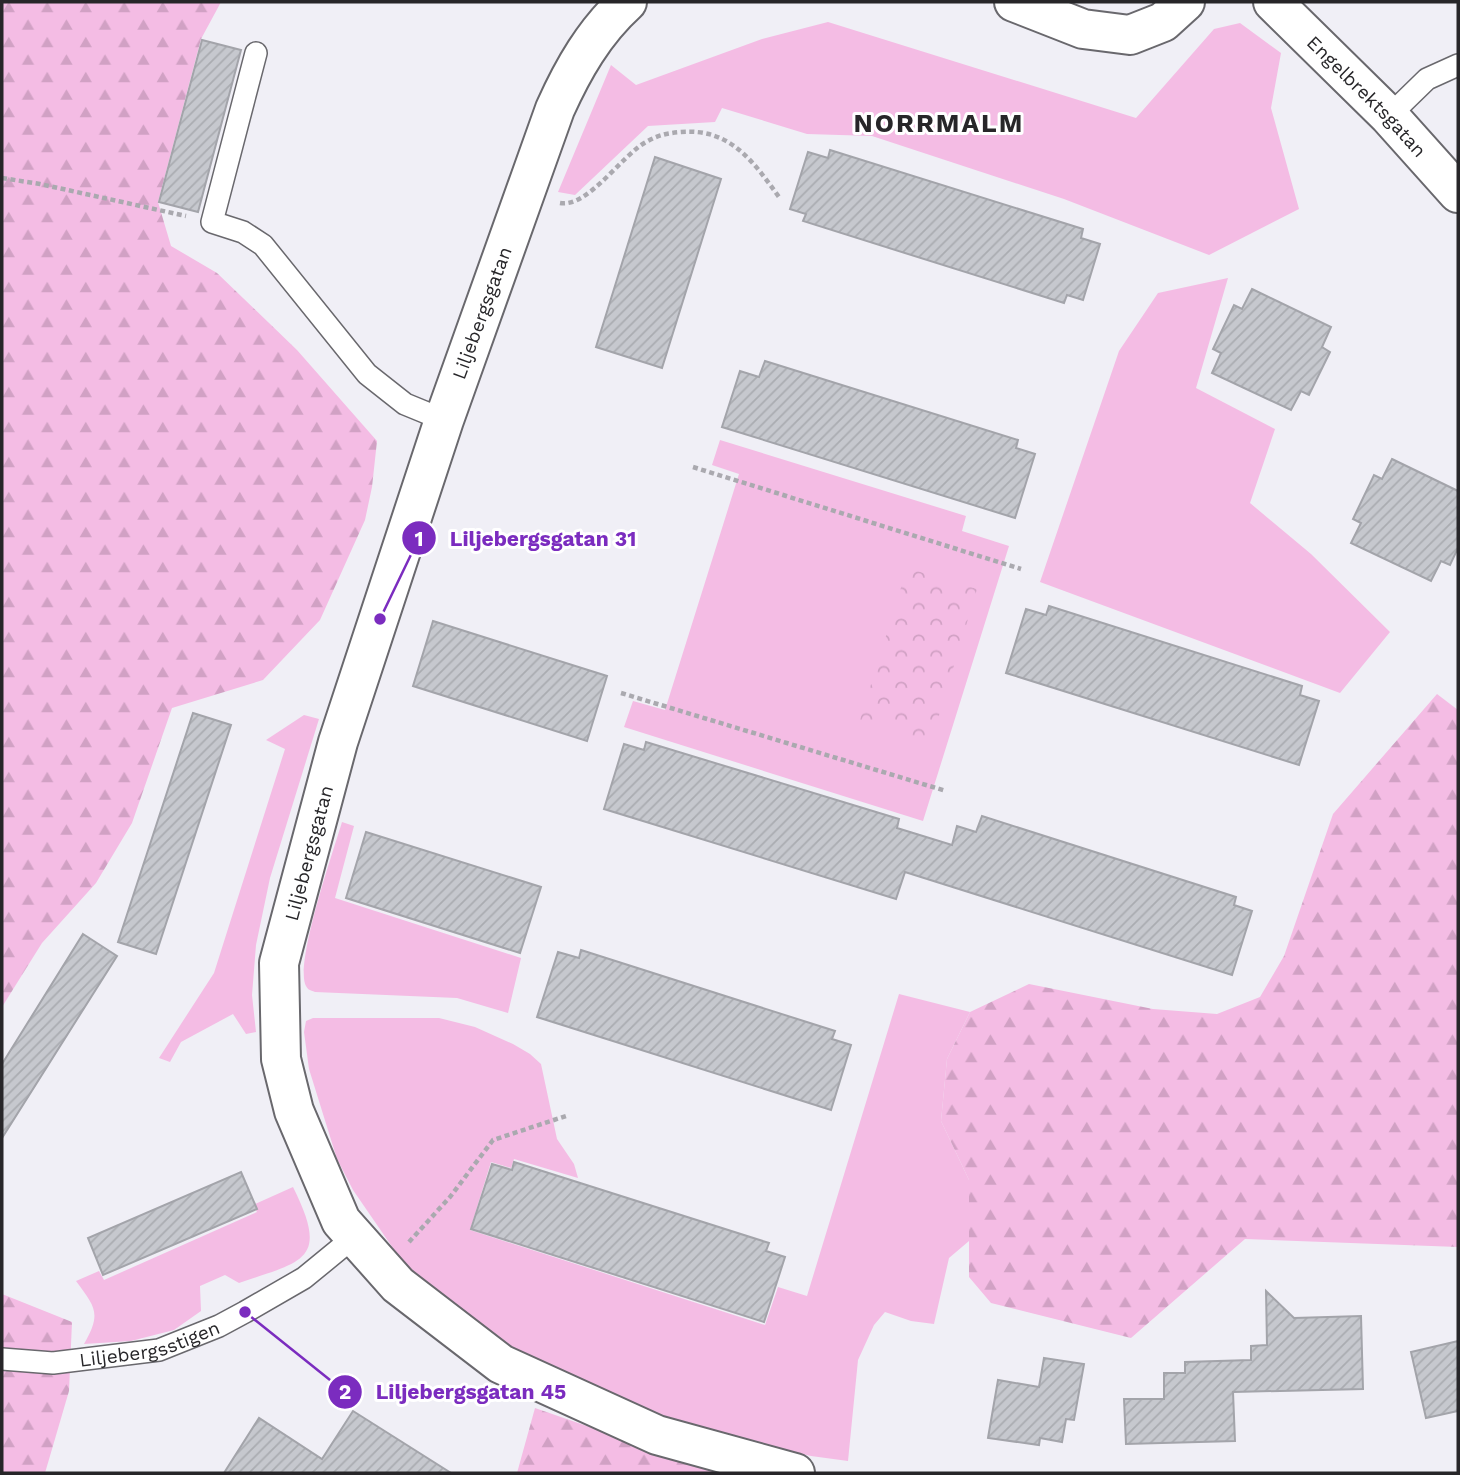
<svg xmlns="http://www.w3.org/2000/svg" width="1460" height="1475" viewBox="0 0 1460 1475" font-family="'Work Sans',sans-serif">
	<defs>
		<pattern id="forest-firs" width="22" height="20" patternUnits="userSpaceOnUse" patternTransform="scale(1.75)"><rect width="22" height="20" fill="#f4bce4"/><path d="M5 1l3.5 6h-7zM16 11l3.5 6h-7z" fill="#d1a1c4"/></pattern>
		<pattern id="park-crowns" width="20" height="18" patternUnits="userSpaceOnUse" patternTransform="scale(1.75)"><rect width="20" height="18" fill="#f4bce4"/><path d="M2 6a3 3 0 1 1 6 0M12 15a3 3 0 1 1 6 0" fill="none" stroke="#d1a1c4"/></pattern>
		<pattern id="building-hatch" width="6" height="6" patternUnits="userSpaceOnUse" patternTransform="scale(1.75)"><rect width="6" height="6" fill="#c6c8ce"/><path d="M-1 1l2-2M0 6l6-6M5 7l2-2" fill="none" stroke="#aaacb1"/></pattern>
	</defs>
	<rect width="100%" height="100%" fill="#f0eff6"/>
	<g fill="#f4bce4">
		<polygon points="828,22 1136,118 1214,29 1240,23 1281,53 1271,108 1299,209 1209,255 1064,199 872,136 807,134 722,108 715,122 648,126 575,195 558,192 611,65 636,85 762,39"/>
		<polygon points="1228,278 1196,388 1275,429 1250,503 1311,554 1390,632 1340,693 1040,582 1119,351 1158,293"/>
		<polygon points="720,440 966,516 962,531 1009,546 923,821 624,727 633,701 665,710 739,474 712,465"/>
		<polygon points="304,715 319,719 270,878 256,945 252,995 256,1032 246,1034 233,1014 181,1042 170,1062 159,1058 214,973 285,749 266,740"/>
		<path d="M342,822L354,826L335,898L521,958L508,1013L457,998L315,992C310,990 308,990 306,986C294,965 334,849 342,822Z"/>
		<polygon points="899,994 970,1012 947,1059 941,1121 969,1180 969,1241 949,1258 934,1324 911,1321 885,1312 874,1325 858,1360 848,1461 811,1456 735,1439 649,1411 544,1368 443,1303 397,1254 353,1190 337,1159 309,1069 304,1032 306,1021 313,1018 439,1018 475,1027 513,1044 530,1054 541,1064 557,1139 574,1164 578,1178 514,1159 511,1168 491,1162 470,1230 765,1325 778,1287 807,1296"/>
		<path d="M293,1187C330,1261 303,1261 239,1283L225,1275L200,1286L201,1311L174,1330L131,1341L84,1344C102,1313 95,1307 76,1281L99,1271L104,1280L257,1212L253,1205Z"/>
	</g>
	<g fill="url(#forest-firs)">
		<polygon points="2,2 221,2 201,39 158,202 171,246 217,273 297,350 377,441 372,487 365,520 320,620 263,680 172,708 132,823 96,883 42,943 2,1007"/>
		<polygon points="1437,694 1458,710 1458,1247 1245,1239 1131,1338 991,1303 969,1277 969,1180 941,1121 947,1059 970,1012 1029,984 1153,1009 1217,1014 1260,997 1284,956 1333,814"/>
		<polygon points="2,1294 72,1322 69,1391 45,1473 2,1473"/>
		<polygon points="535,1408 722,1473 517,1473"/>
	</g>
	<polygon fill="url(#park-crowns)" points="907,568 977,589 931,742 860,720"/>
	<g fill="url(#building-hatch)" stroke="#a3a4aa" stroke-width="2">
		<polygon points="202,40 241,50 198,212 159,202"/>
		<polygon points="830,150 1083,229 1081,238 1100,244 1083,300 1067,295 1064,303 803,221 806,214 790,209 808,152 828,158"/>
		<polygon points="655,157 721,179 662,368 596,347"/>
		<polygon points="1252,289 1331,327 1322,347 1330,352 1309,395 1301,391 1291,410 1212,373 1221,353 1213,349 1234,305 1242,309"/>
		<polygon points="765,361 1018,440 1016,448 1035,454 1015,518 722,427 740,371 759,377"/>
		<polygon points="1392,459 1458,491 1458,548 1450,565 1441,561 1431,581 1351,543 1361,523 1353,519 1374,475 1382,479"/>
		<polygon points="1049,606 1302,686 1300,695 1319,701 1299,765 1006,673 1026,609 1046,615"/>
		<polygon points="433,621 607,676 587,741 413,686"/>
		<polygon points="193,713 231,725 156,954 118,942"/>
		<polygon points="646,742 899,819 897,828 952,845 957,826 976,832 982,816 1236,897 1234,905 1252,911 1232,975 905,872 896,899 604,809 624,744 644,750"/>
		<polygon points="366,832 541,887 520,953 346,898"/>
		<polygon points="83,934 117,956 2,1138 2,1064"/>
		<polygon points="581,950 835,1031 832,1039 851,1045 831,1110 537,1017 558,952 579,958"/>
		<polygon points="514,1162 769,1243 766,1251 785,1257 764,1322 471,1229 492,1164 512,1170"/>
		<polygon points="241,1172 257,1209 103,1275 88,1238"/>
		<polygon points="1266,1291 1294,1318 1361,1316 1363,1389 1233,1392 1235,1441 1126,1444 1124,1399 1164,1399 1164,1373 1185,1373 1185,1362 1251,1360 1251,1346 1267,1345"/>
		<polygon points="1458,1341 1458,1411 1426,1418 1411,1352"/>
		<polygon points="1044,1358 1084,1364 1074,1420 1066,1419 1062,1442 1040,1438 1039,1445 988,1438 998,1380 1039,1387"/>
		<polygon points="353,1411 451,1473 224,1473 259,1418 322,1459"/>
	</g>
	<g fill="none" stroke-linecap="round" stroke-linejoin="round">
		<g stroke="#69686d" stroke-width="24">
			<g id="lane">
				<polyline points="256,53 212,222 243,232 263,245 367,374 405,404 444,420"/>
				<polyline points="1389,116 1427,79 1458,65"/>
				<path id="s1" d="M2,1359L53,1363L159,1350L219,1326L245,1312L304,1278L354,1237"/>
			</g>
		</g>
		<g stroke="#69686d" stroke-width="42">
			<g id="street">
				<path d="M627,2C594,32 573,69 555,109L444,420L338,742L279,963L281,1059L294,1111L341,1221L398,1285L501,1364L657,1435L795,1473"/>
				<polyline points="1014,2 1083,29 1130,35 1163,22 1185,2"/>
				<path id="s2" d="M1273,2L1389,116L1458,193"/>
			</g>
		</g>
		<g stroke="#aaa9af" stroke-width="4.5" stroke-dasharray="5 3.5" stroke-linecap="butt">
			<polyline points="2,178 40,184 186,216"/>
			<path d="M560,203C588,208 622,155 646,142C658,135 668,133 681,132C730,128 753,161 779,197"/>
			<polyline points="693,467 1021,569"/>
			<polyline points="621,693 946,791"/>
			<polyline points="409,1242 450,1197 493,1140 566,1116"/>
		</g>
		<use href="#lane" stroke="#fff" stroke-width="21"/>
		<use href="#street" stroke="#fff" stroke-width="38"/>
	</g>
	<g text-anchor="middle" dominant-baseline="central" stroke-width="6" stroke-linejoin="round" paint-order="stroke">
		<g font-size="19" fill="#272629" stroke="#fff">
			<text stroke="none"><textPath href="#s2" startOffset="133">Engelbrektsgatan</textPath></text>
			<text transform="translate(482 313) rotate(-70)">Liljebergsgatan</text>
			<text transform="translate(309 853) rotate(-75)">Liljebergsgatan</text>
			<text stroke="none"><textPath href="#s1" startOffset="150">Liljebergsstigen</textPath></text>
		</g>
		<g font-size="26" font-weight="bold" letter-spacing="2" fill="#272629" stroke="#fff">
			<text x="939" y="123">NORRMALM</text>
		</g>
	</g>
	<path fill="none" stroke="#7b2cbf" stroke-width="2.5" d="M380 619L419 538M245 1312L345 1392"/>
	<g fill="#7b2cbf" stroke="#fff" stroke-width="2.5">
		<circle cx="380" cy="619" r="7"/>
		<circle cx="245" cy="1312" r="7"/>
		<circle cx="419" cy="538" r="18"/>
		<circle cx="345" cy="1392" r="18"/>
	</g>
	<g font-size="21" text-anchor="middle" font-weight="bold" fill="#fff">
		<text x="419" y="546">1</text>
		<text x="345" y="1399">2</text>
	</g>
	<g font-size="21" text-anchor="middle" font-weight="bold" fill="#7b2cbf" stroke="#fff" stroke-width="6" stroke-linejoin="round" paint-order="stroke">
		<text x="543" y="546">Liljebergsgatan 31</text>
		<text x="471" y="1399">Liljebergsgatan 45</text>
	</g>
	<rect width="1460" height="1475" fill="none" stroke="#272629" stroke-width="7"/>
</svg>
